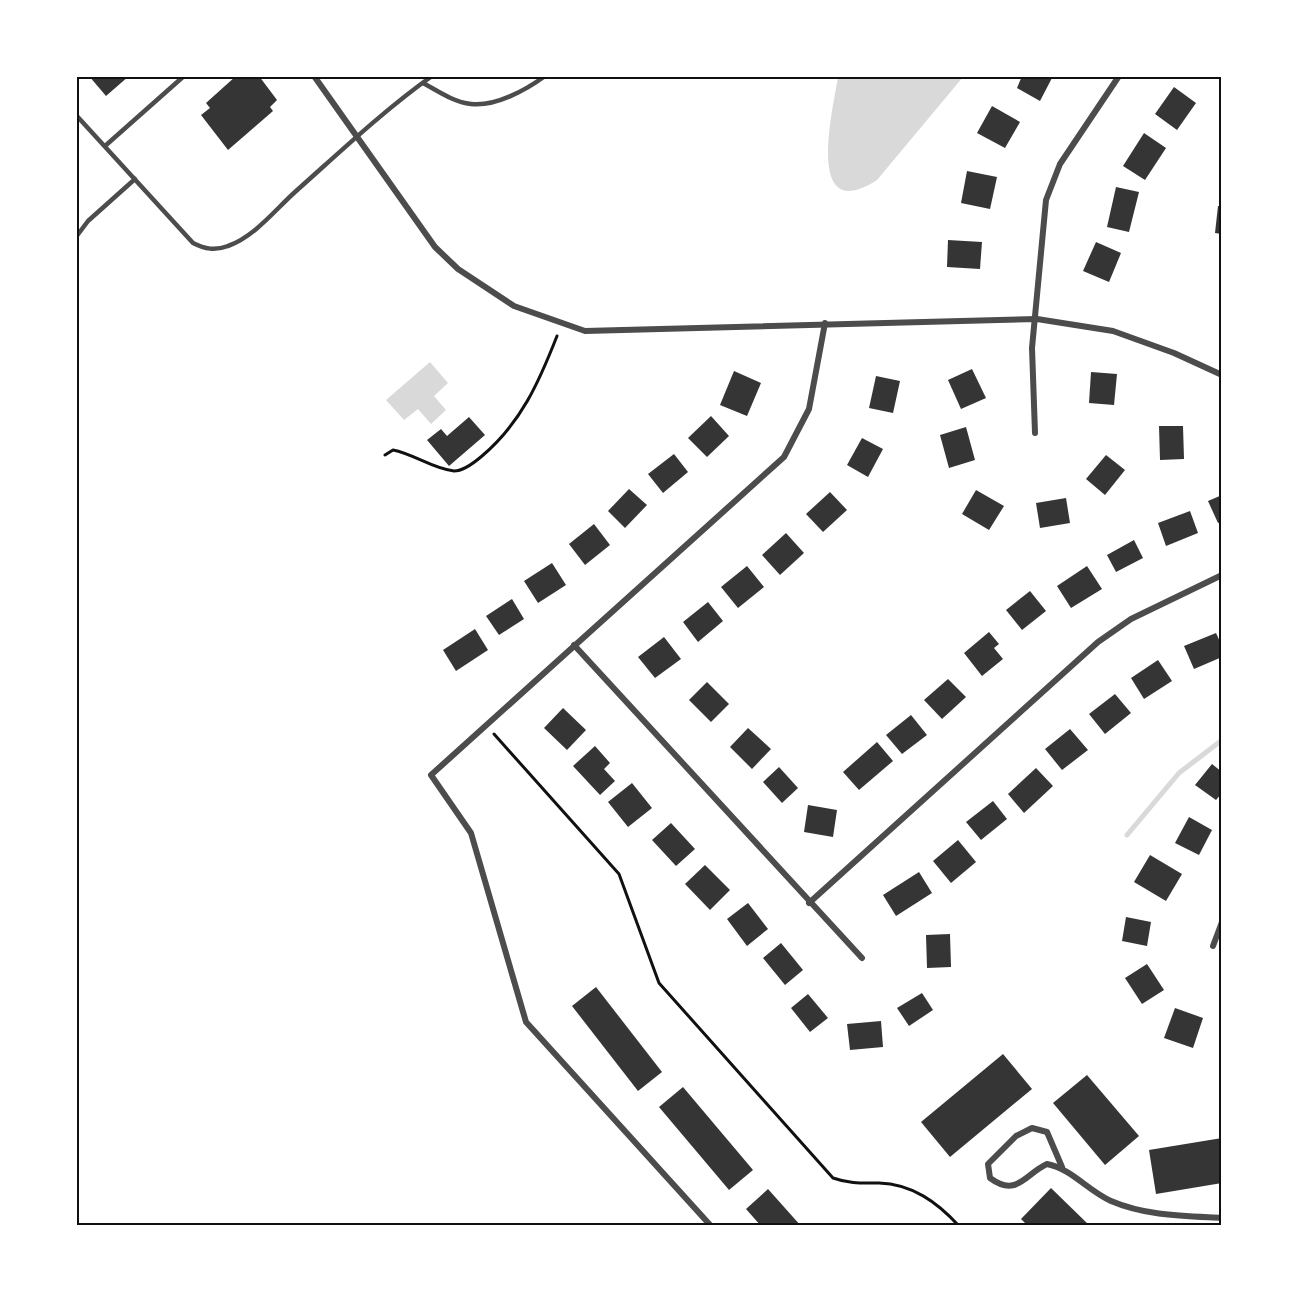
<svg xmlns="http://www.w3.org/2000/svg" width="1298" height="1302" viewBox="0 0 1298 1302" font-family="'Playfair Display',serif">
	<rect width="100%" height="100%" fill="#fff"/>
	<g fill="#d9d9d9">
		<path d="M838,77V76L963,77L877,180C804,227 833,109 838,77Z"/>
		<polygon points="430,362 448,383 434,396 446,410 431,424 418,409 404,420 386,400"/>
	</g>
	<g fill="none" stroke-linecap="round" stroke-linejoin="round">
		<polyline stroke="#d9d9d9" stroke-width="5" points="1127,835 1179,773 1222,740"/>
	</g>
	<g fill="#353535">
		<polygon points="89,76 129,76 106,96"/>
		<polygon points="236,76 259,76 277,100 270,107 273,111 228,150 201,115 210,108 206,103"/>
		<polygon points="1022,76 1053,76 1040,101 1017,88"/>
		<polygon points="1174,87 1196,103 1177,130 1155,114"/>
		<polygon points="992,106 1020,122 1005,148 977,133"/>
		<polygon points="1144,133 1166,148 1145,180 1123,166"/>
		<polygon points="967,171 997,177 990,209 961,203"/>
		<polygon points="1116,187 1139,192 1129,232 1107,227"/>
		<polygon points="1218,206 1222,206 1222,234 1215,233"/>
		<polygon points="948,240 982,242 980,269 947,267"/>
		<polygon points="1096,242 1121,253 1109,282 1083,271"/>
		<polygon points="972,369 986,398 961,409 948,380"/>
		<polygon points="734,371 761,383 747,416 720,405"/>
		<polygon points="1091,372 1117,374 1114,405 1089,403"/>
		<polygon points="876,376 900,381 893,413 869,408"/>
		<polygon points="711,416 729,436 707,457 688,438"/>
		<polygon points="469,417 485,435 449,466 427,440 441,429 447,436"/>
		<polygon points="1159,426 1183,426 1184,459 1160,460"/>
		<polygon points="966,427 975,460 949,468 940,435"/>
		<polygon points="862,438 883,449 868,477 847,465"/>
		<polygon points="674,454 688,472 663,493 648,474"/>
		<polygon points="1106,455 1125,470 1105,495 1086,479"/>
		<polygon points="629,489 647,505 625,528 608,511"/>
		<polygon points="976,490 1004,506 989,530 962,514"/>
		<polygon points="830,492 847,510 823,532 806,514"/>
		<polygon points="1222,495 1222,522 1218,523 1208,501"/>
		<polygon points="1066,498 1070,523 1040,528 1036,503"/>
		<polygon points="1190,511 1198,533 1166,546 1158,523"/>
		<polygon points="594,524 610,545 585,565 569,544"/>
		<polygon points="786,533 804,553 780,575 762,555"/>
		<polygon points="1134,540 1143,558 1116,572 1107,555"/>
		<polygon points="552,563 566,585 538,603 524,581"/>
		<polygon points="747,566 764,587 738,608 721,587"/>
		<polygon points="1087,566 1102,589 1071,608 1057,586"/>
		<polygon points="1030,591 1046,611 1022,630 1006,610"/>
		<polygon points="512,599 524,619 499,635 486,616"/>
		<polygon points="708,602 723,621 698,642 683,622"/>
		<polygon points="475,629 488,650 456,671 443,650"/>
		<polygon points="989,632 999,644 994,648 1003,659 982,676 964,653"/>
		<polygon points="1216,633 1222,646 1222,657 1194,669 1184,646"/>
		<polygon points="664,637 681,659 655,678 638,657"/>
		<polygon points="1158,660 1172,681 1144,699 1131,678"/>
		<polygon points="948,679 966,697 942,719 924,700"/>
		<polygon points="707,682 729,704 711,722 689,700"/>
		<polygon points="1115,694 1131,713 1105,734 1089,714"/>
		<polygon points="563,708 586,730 567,750 544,728"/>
		<polygon points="911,715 927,735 902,754 886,735"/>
		<polygon points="748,728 771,749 752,769 730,747"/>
		<polygon points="1070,729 1088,750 1062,770 1045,749"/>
		<polygon points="877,742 893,761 859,790 843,772"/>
		<polygon points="595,746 610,763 604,769 615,781 600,795 573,766"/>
		<polygon points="1212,764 1222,772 1222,793 1216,800 1195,785"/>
		<polygon points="779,767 798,788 782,803 763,782"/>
		<polygon points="1036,768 1053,786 1024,813 1008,794"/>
		<polygon points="632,783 652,808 628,827 608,802"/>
		<polygon points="993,801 1007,819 981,840 966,822"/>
		<polygon points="808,805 837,810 833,837 804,832"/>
		<polygon points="1189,817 1212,830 1199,855 1175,843"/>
		<polygon points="671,823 695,849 676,866 652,840"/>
		<polygon points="958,840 976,862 951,883 933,861"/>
		<polygon points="1150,855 1182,874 1166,901 1134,882"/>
		<polygon points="705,865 730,890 710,910 685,884"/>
		<polygon points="919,872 932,893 896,916 883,895"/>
		<polygon points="748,903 768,929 747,946 727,919"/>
		<polygon points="1126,917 1151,922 1147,946 1122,941"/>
		<polygon points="950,934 951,967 927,968 926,935"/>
		<polygon points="781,943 803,970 785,985 763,958"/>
		<polygon points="1147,964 1164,990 1142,1004 1125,978"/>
		<polygon points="596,987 662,1072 638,1091 572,1006"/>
		<polygon points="922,993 933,1010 909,1026 897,1008"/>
		<polygon points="808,994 828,1018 810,1032 791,1008"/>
		<polygon points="1175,1008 1203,1018 1193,1048 1164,1038"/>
		<polygon points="881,1021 883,1047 850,1050 847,1024"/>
		<polygon points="1003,1054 1032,1089 950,1157 921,1122"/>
		<polygon points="1087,1075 1139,1136 1105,1165 1053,1103"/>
		<polygon points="683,1087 753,1170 729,1190 659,1107"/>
		<polygon points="1222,1138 1222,1183 1156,1194 1149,1150"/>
		<polygon points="1051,1188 1090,1226 1028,1226 1021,1219"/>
		<polygon points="768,1189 801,1226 761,1226 746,1209"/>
	</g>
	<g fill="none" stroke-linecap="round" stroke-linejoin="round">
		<g stroke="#111" stroke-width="3">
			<path d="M385,455L393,450C414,454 433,469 454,471C464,471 475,462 482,456C521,423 539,382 557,336"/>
			<path d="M494,734L619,874L659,983L833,1178C850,1184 862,1183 879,1183C912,1184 937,1202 959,1226"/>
		</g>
		<g stroke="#4c4c4c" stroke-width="4.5">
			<path d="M423,83C438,91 453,102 471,104C495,107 526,90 545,76"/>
			<path d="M76,115L193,243C205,249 215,251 228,246C254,237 275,210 295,192C340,152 383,111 432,76"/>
			<polyline points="105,146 184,76"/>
			<polyline points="76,237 88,221 135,179"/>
		</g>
		<g stroke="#4c4c4c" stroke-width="6">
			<polyline points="314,76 435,247 458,269 514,306 585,331 1037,319 1113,331 1174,353 1222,375"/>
			<polyline points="1035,433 1032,348 1046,200 1060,164 1119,76"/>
			<polyline points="574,645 862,958"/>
			<polyline points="809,903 1098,642 1131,619 1222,575"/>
			<polyline points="1213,946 1222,922"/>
			<path d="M1062,1167L1047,1132L1032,1128L1016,1136L988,1164L990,1178C1017,1198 1025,1174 1047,1164C1072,1169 1088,1191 1111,1201C1146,1216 1184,1216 1222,1218"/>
			<polyline points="711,1226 526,1022 471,833 431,775 784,457 809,409 825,323"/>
		</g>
	</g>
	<rect width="1298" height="1302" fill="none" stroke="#ffffff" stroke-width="156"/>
	<rect x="78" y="78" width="1142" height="1146" fill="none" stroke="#111" stroke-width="2"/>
</svg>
